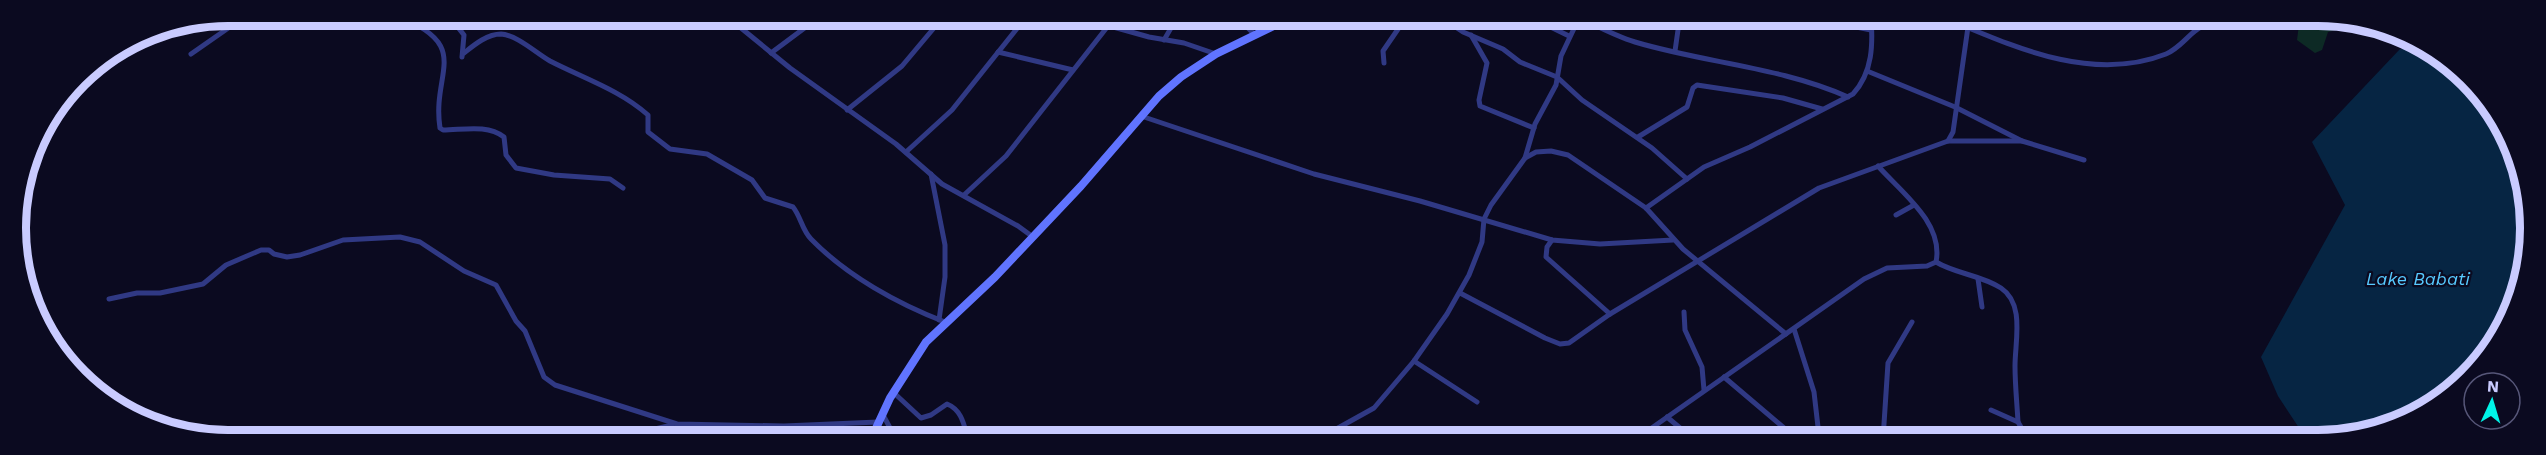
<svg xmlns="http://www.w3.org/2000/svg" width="2546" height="455" viewBox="0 0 2546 455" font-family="'Work Sans',sans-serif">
	<rect width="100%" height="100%" fill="#0b0a20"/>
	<polygon fill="#0d2a25" points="2300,17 2346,17 2366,23 2328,32 2322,50 2315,53 2297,40"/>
	<polygon fill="#062543" points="2427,46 2487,98 2524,172 2529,255 2509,322 2469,378 2412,418 2333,440 2307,440 2278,396 2261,357 2345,205 2312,142 2400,49"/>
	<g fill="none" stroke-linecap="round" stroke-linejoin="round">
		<g stroke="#303984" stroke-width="5">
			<path d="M395,15C475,46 431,71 440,128L443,130C463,130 487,124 504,137L506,155L516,168L554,175L610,179L623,188"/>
			<polyline points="453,15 453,21 464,35 462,57"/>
			<polyline points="725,15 790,68 896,144 942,184 1018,226 1033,237"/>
			<polyline points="1074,16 1149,37 1184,43 1216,54"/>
			<polyline points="1236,16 1254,34"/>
			<polyline points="1439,16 1463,32 1503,49 1520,62 1557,77 1582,100 1652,148 1687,179"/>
			<polyline points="1528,16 1569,36"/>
			<path d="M1576,16C1595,25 1615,36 1635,42C1705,63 1781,67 1848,97"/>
			<polyline points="1802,16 1871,30"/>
			<path d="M1940,16C2010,45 2090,84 2166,54C2178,49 2185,39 2195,31C2202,25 2211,22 2219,17"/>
			<polyline points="731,21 740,15"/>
			<polyline points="1112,27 1120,16"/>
			<polyline points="1968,27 1990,16"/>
			<polyline points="1471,35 1487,63 1479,100 1480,106 1534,128"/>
			<polyline points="1164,40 1178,16"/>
			<polyline points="1675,51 1680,16"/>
			<polyline points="998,52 1073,70"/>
			<path d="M464,53C474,45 487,34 501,34C517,35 536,53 550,61C583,78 620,90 648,115V132L670,149L707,154L752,180L765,198L793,207C801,217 802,230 811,239C847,276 898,304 945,322"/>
			<polyline points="771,53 822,15"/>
			<polyline points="191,54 247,15"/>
			<polyline points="1384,63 1383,51 1407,16"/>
			<polyline points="1867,71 1955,107 2022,141"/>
			<polyline points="847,110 902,66 944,16"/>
			<polyline points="1141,116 1314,174 1420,201 1552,240 1600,244 1673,240"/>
			<polyline points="1638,137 1687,107 1693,88 1697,85 1783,98 1822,109"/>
			<polyline points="1948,141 2022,141 2084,160"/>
			<polyline points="906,152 952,110 1027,16"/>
			<polyline points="1525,158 1535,124 1556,85 1561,56 1579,18"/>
			<polyline points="931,174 945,245 945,277 939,320"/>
			<polyline points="964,195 1006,156 1108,26"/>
			<path d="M1646,208L1704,167L1750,147L1853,94C1873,72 1873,44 1871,16"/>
			<polyline points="1896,215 1914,205"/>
			<polyline points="1552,240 1547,247 1546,257 1610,314"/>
			<path d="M1936,262C1956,274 1981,275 2001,288C2025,304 2015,341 2015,366C2015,385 2017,403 2018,422"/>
			<polyline points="1978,279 1982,307"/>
			<polyline points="1460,293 1545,338 1560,344 1569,343 1610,314 1819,188 1948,141 1953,132 1968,27"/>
			<polyline points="109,299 137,293 160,293 203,284 226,265 261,250 269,250 274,254 287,257 300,255 343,240 400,237 420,242 464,271 496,285 516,321 525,331 544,377 555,385 677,424 784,426 878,422"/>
			<polyline points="1684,312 1685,330 1702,367 1704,390"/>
			<polyline points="1794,329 1814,392 1818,427"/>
			<polyline points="1414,361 1477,402"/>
			<polyline points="1724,377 1797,439"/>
			<path d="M893,392L921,418L931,415L947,404C962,410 964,425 968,439"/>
			<polyline points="1991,410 2018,422 2028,439"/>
			<polyline points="882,413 896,439"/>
			<polyline points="1667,417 1686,433 1699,439"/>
			<polyline points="617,438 672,425"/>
			<polyline points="1327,439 1338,428 1374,408 1414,361 1447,314 1469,275 1482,242 1484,219 1491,205 1525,158 1536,152 1551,151 1568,155 1646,208 1683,249 1786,334"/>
			<path d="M1636,439L1864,279L1887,268L1927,266L1936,262C1944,223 1901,192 1878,166"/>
			<polyline points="1776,439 1786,431"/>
			<polyline points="1883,439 1888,363 1912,322"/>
		</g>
		<polyline stroke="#6074ff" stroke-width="8" points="871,439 890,398 926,342 995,277 1081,186 1159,96 1181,77 1216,54 1294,16"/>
	</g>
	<g text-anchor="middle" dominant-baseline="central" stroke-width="4.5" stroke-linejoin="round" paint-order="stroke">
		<g font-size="18" font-style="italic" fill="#57caff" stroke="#0b0a20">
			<text x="2418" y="278">Lake Babati</text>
		</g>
	</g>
	<path d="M0 0H2546V455H0ZM228 26H2318A202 202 0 0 1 2520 228V228A202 202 0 0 1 2318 430H228A202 202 0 0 1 26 228V228A202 202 0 0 1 228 26Z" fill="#0b0a20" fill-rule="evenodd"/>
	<path fill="none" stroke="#c9cbff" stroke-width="8" d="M228 26H2318A202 202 0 0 1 2520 228V228A202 202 0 0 1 2318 430H228A202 202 0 0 1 26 228V228A202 202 0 0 1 228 26Z"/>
	<g transform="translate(2492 401) rotate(4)"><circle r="28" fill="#0b0a20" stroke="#575779" stroke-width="1.5"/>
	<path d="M0-4.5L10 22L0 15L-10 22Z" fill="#00f4e8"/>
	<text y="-9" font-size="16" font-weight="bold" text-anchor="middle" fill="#c9cbff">N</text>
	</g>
</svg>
